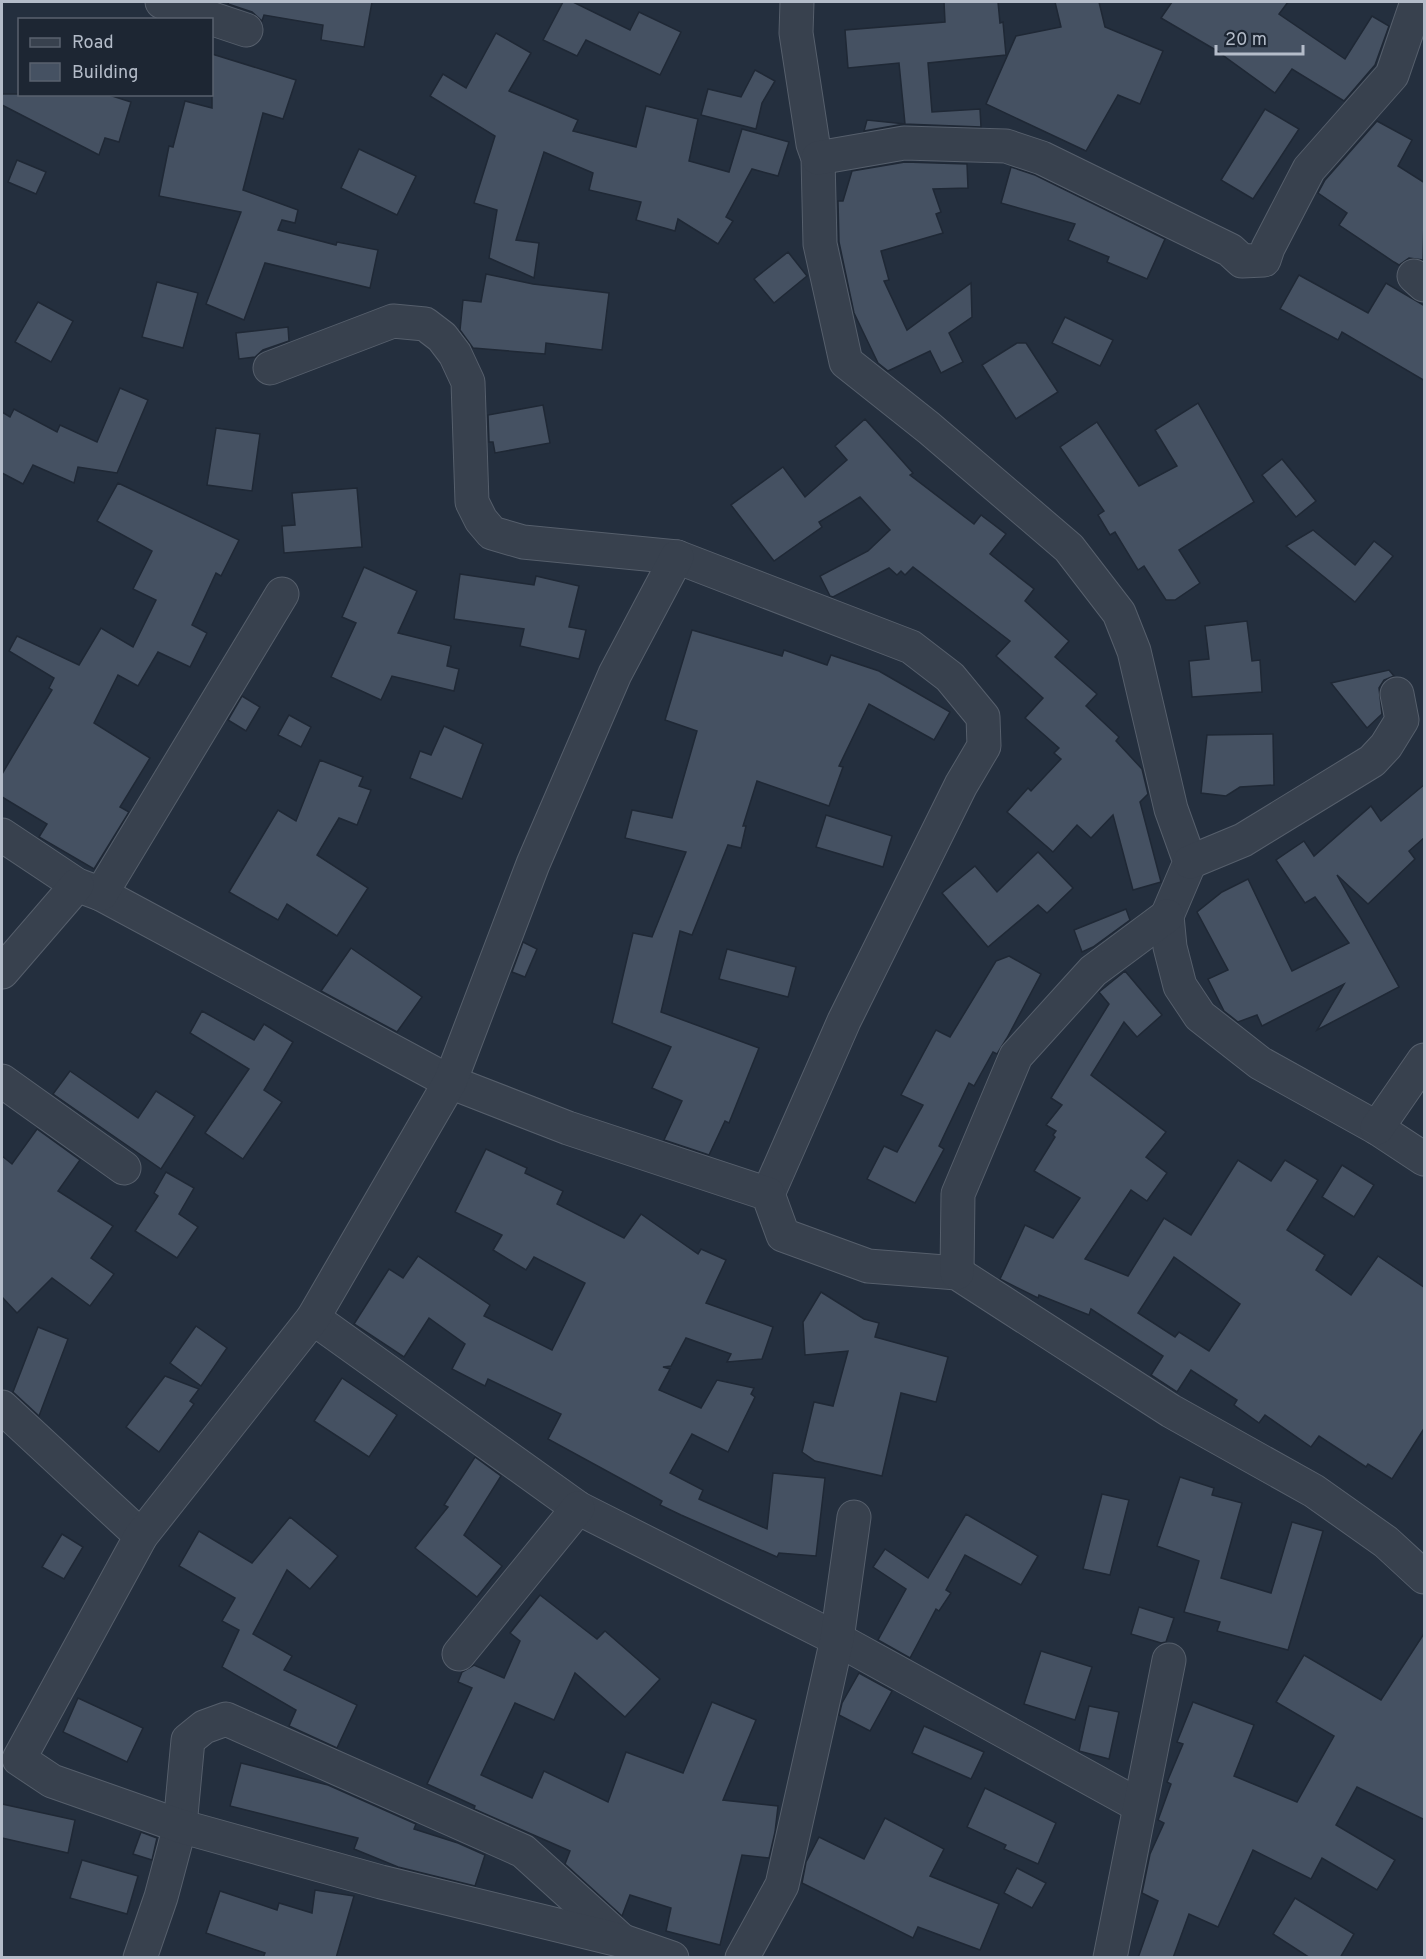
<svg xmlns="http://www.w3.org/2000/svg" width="1426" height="1959" viewBox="0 0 1426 1959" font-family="Overpass,sans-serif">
	<rect width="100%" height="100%" fill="#242f3e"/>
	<g fill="#455162" stroke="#1f2835" stroke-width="1.5" fill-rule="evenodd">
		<polygon points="229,2 372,2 364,47 321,40 323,25 264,15 262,21 252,12 228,4"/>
		<polygon points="563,2 573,2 630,30 639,12 681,32 660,75 586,40 577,56 543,40"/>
		<polygon points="944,2 998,2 1000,23 1003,22 1006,55 928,63 932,112 980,109 981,127 904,124 864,131 867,120 905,124 899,63 848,68 845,30 945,22"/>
		<polygon points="1055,2 1099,2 1105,27 1163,51 1140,104 1118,95 1086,151 986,104 1016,36 1061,27"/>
		<polygon points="1172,2 1288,2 1279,14 1345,59 1372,16 1389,26 1375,65 1344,101 1292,69 1275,93 1214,49 1161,18"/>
		<polygon points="496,33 531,53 509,91 578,120 573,131 636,147 646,106 698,119 689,161 729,172 742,129 789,142 778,176 752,169 726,217 733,221 718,244 678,219 675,231 636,220 641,202 589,190 593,173 544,152 516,240 539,243 534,278 489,258 497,210 474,203 495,136 430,96 443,74 466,88"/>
		<polygon points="212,54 296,80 283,119 263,113 243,190 298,210 295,223 282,220 278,230 336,245 337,242 378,250 370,288 265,263 244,320 206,304 241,212 159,196 169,146 173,147 185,101 212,108"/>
		<polygon points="755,70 775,81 762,103 756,129 701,115 708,89 741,97"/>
		<polygon points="2,94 106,94 131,102 119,142 105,138 99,155 2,105"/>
		<polygon points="1265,109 1299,129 1253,199 1221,180"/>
		<polygon points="1377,121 1412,140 1398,166 1425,183 1423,260 1409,258 1399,265 1394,262 1339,225 1347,213 1318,193 1325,180"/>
		<polygon points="359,149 416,176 397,215 341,188"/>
		<polygon points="17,160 46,172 36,194 8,182"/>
		<polygon points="905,162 967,164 968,188 933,189 941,212 936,214 943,233 881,251 889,280 884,281 907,330 971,283 972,317 949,333 963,362 941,373 930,351 888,371 878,363 854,313 839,242 838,201 843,201 852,171"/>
		<polygon points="1011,167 1035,175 1165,239 1147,279 1107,262 1109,257 1068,240 1075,224 1001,203"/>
		<polygon points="788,252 807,276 774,303 754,279"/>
		<polygon points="486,274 533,284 609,293 602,350 546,343 545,354 473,348 460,330 463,300 481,302"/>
		<polygon points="1299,275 1368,313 1386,283 1425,306 1425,381 1342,332 1338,340 1280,309"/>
		<polygon points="157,282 198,293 183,348 142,337"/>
		<polygon points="38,302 73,321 51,362 15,342"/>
		<polygon points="1065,317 1113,340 1100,366 1052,343"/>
		<polygon points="288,327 289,341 263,350 255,357 239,359 236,333"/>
		<polygon points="1017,343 1026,343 1058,392 1016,419 982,365"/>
		<polygon points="120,388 148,400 117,473 78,467 74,483 33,465 23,484 2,473 2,412 10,417 14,409 57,432 60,425 97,442"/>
		<polygon points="1198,403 1254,502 1179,550 1200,583 1175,600 1166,600 1144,566 1138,570 1115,532 1110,535 1098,515 1104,511 1060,447 1097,422 1139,486 1177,466 1155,430"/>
		<polygon points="543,405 550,443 495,453 493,442 489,442 488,415"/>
		<polygon points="865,419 913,473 910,475 974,524 981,515 1006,534 990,554 1034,589 1025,601 1069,641 1055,657 1097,694 1086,706 1119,737 1116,741 1142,769 1148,794 1140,802 1161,882 1133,890 1113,815 1091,838 1077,825 1053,852 1007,812 1028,788 1031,791 1061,759 1054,753 1059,748 1025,718 1043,698 996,656 1010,641 913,567 905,575 901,571 897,575 889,568 833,597 830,596 820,576 868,551 890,530 860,497 819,522 822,527 774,561 731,505 783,467 805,497 847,460 835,446"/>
		<polygon points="216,428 260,434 252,491 207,485"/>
		<polygon points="1282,459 1316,501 1296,517 1262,475"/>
		<polygon points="118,483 239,540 221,576 216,573 192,625 207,633 190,667 158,652 138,686 118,675 94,723 150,758 120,807 129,812 94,869 39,837 47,824 2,797 2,774 52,690 49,688 54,678 9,651 17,636 79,665 101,628 133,647 156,600 133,589 152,551 97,521"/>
		<polygon points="357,488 362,547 284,553 282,526 295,525 292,493"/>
		<polygon points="1313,530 1355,565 1374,541 1393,556 1355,602 1286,546"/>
		<polygon points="364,567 417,591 398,633 451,646 447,666 459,669 454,691 392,676 381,700 331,677 356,623 342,617"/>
		<polygon points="460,574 534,585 536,576 579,586 569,627 586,630 579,659 520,646 524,629 454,619"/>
		<polygon points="1247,621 1252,661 1260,660 1262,692 1192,697 1189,661 1209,659 1205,626"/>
		<polygon points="692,630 782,656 784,650 827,665 831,655 879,671 950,712 934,740 869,704 839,766 843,767 829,806 757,781 743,826 746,826 741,848 728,845 692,935 680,931 661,1012 759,1048 729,1123 725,1121 709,1155 664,1140 682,1101 652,1088 671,1047 612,1023 633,933 652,937 686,852 625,838 632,810 672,818 697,731 665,720"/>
		<polygon points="1389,670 1394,676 1384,680 1379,688 1382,714 1367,728 1331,683"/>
		<polygon points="242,696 260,707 246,731 228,720"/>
		<polygon points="289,715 311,727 301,747 278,735"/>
		<polygon points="444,726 483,744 462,799 410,778 420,751 431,755"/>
		<polygon points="1273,734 1274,785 1240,787 1226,796 1201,793 1207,735"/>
		<polygon points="320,760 363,777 359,786 371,790 357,825 339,818 317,855 368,888 337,936 287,904 278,920 229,892 278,810 296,821"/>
		<polygon points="1425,784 1425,837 1409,851 1415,859 1368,904 1337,875 1399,987 1317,1030 1344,984 1262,1026 1257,1015 1238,1022 1224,1011 1208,979 1228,970 1197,912 1222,892 1248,879 1292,971 1349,943 1315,897 1305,903 1276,860 1304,841 1314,856 1371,806 1381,821"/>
		<polygon points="826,815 892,836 883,867 816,847"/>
		<polygon points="1038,852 1073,888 1047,913 1038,905 988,947 942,893 975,866 997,892"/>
		<polygon points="1126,909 1130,920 1093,947 1082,952 1074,930"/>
		<polygon points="523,942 537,949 525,977 512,972"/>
		<polygon points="351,948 422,997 397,1032 321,991"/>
		<polygon points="727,949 796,967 788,997 719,979"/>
		<polygon points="1009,956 1041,974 1007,1038 997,1054 993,1052 974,1086 969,1083 939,1146 944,1149 915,1203 867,1179 884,1146 897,1152 923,1105 901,1095 936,1030 950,1037 996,961"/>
		<path d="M1125,971L1162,1015L1137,1037L1124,1022L1091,1075L1166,1132L1146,1157L1167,1173L1147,1201L1131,1190L1085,1259L1128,1276L1164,1218L1191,1235L1238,1160L1271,1181L1285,1160L1318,1180L1287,1230L1325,1255L1316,1270L1351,1295L1378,1256L1425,1288V1427L1392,1479L1368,1464L1366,1467L1319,1436L1311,1447L1265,1415L1259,1423L1234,1405L1237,1400L1191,1370L1177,1392L1151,1375L1163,1356L1091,1309L1089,1315L1039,1295L1038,1298L1000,1279L1025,1225L1053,1238L1080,1198L1034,1171L1055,1137L1053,1135L1056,1131L1046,1125L1062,1105L1051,1098L1109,1004L1099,992ZM1174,1257L1240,1304L1209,1351L1179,1332L1175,1337L1138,1313Z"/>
		<polygon points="202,1011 254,1040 264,1024 293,1042 264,1090 282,1102 243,1159 205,1133 249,1069 190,1033"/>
		<polygon points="70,1071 138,1118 156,1091 195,1116 161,1169 53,1094"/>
		<polygon points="37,1129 80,1160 58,1191 113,1226 91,1258 114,1274 90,1306 52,1278 17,1313 2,1297 2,1156 12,1164"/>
		<polygon points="486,1149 527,1168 525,1173 563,1191 557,1204 624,1238 641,1214 698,1254 701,1249 726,1260 706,1303 773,1327 762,1359 727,1362 731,1354 686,1338 671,1366 663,1367 670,1369 659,1390 701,1408 717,1380 754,1388 751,1394 755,1397 728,1452 692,1434 670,1473 703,1490 699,1499 767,1529 773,1473 825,1478 816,1556 779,1553 777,1557 681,1515 660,1505 662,1501 548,1439 561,1414 488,1379 485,1386 452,1369 465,1344 429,1318 404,1357 354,1324 389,1269 403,1278 418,1256 490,1305 484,1316 552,1350 585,1283 534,1257 526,1270 493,1250 502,1235 455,1212"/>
		<polygon points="1342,1165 1374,1185 1354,1217 1322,1197"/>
		<polygon points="166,1172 194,1188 179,1214 198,1227 177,1258 135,1231 158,1196 154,1193"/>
		<polygon points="821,1292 864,1319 879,1323 875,1337 948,1357 936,1402 901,1393 882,1476 815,1461 802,1452 814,1402 833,1406 848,1351 805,1355 803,1322"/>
		<polygon points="196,1326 227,1348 201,1386 170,1363"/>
		<polygon points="38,1327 68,1339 39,1416 13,1392"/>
		<polygon points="165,1376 199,1389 190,1401 194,1404 159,1452 126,1427"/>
		<polygon points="342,1378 397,1415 369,1457 314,1421"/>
		<polygon points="475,1457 501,1476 464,1535 502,1566 477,1597 415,1548 448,1507 444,1505"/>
		<polygon points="1180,1477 1214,1488 1212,1495 1242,1503 1221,1578 1271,1593 1292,1522 1323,1531 1288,1650 1217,1631 1220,1622 1184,1612 1199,1561 1157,1546"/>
		<polygon points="1102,1494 1129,1500 1110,1575 1083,1569"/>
		<polygon points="966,1514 1038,1556 1021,1585 965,1555 946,1590 951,1593 939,1611 936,1609 910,1658 878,1640 906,1589 873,1567 885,1549 928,1578"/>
		<polygon points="290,1517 338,1556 310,1589 287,1570 253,1634 292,1656 284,1670 357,1705 337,1748 289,1726 296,1710 222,1667 239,1630 222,1621 235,1598 179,1566 199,1531 252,1563"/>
		<polygon points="62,1534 83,1547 64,1579 42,1567"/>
		<polygon points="540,1595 597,1639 605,1631 660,1679 625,1717 575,1673 554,1720 515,1703 481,1775 532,1798 544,1771 608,1802 626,1752 683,1773 712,1702 756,1720 723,1800 778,1806 775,1832 769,1858 742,1855 720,1945 666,1931 671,1908 630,1895 622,1916 565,1864 570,1851 474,1809 475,1806 427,1784 472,1688 458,1682 462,1672 474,1665 504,1678 520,1641 510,1633"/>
		<polygon points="1139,1607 1174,1618 1166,1642 1161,1643 1131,1634"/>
		<polygon points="1425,1632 1425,1820 1357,1787 1336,1825 1395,1860 1377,1890 1322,1858 1311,1879 1253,1850 1218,1927 1189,1914 1173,1958 1138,1958 1158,1901 1142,1893 1150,1854 1164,1823 1158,1820 1171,1784 1167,1782 1183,1744 1177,1742 1193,1702 1254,1725 1234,1776 1297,1802 1334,1736 1276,1702 1304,1655 1381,1700"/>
		<polygon points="1041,1651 1092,1667 1075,1720 1024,1704"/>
		<polygon points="859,1673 892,1691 870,1731 839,1715 842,1703"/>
		<polygon points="78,1698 143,1728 127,1762 63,1732"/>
		<polygon points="1089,1706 1119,1712 1109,1759 1079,1751"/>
		<polygon points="924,1726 984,1752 971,1779 912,1753"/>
		<polygon points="241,1763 328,1785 416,1824 414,1829 458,1843 485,1855 475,1886 398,1867 354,1849 358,1838 230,1806"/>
		<polygon points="985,1788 1056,1823 1038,1864 1004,1849 1006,1845 967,1827"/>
		<polygon points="2,1804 75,1820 68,1853 2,1838"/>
		<polygon points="885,1818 944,1849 930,1876 999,1904 980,1950 918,1927 913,1938 802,1883 806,1862 819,1837 864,1859"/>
		<polygon points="141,1832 157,1838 152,1860 133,1854"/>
		<polygon points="82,1860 138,1876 127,1914 70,1898"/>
		<polygon points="1017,1868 1046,1883 1032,1908 1004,1893"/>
		<polygon points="315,1890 354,1896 336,1958 263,1958 265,1953 206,1933 220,1891 277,1910 279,1903 312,1913"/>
		<polygon points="1295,1898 1354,1934 1340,1958 1310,1958 1273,1934"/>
	</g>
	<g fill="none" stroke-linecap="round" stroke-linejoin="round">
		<g stroke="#565f6c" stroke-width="35">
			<g id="minor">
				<polyline points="162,2 246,30"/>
				<polyline points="797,2 796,33 813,144 818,158 820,244 846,362 929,428 1069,548 1119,613 1134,651 1171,809 1190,862 1167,916 1170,947 1180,986 1200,1016 1260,1063 1377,1128 1424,1159"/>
				<polyline points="818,158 904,143 1006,146 1042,158 1230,250 1242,261 1264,260 1268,248 1309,169 1392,75 1417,2"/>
				<polyline points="1414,276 1424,285"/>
				<polyline points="270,368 393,321 425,324 442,337 455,354 468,382 472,502 481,520 492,533 523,542 677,557 911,647 950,677 983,717 984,746 961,785 844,1021 768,1194"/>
				<polyline points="2,835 77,885 101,894 450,1082 568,1128 768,1194 783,1235 868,1266 957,1273 1171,1411 1314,1491 1386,1542 1424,1577"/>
				<polyline points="1190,862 1243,840 1372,761 1386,746 1402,720 1397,694"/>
				<polyline points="101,894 282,594"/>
				<polyline points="2,972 77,885"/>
				<polyline points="2,1081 124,1168"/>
				<polyline points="1377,1128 1424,1060"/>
				<polyline points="957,1273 958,1194 1016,1056 1093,971 1167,916"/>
				<polyline points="313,1318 578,1508 837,1639 1138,1805"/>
				<polyline points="2,1407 141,1536"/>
				<polyline points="459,1654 578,1508"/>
				<polyline points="140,1958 161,1897 180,1826 188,1740 204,1727 226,1719 523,1851 620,1939"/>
				<polyline points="672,1958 623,1941 381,1882 180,1826 52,1781 19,1759 141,1536 313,1318 450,1082 533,864 615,674 677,557"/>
				<polyline points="742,1958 782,1885 837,1639 854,1517"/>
				<polyline points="1110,1958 1169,1660"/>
			</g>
		</g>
		<use href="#minor" stroke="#38414e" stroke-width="33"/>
	</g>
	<rect width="1426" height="1959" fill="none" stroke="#b4bcc9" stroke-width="6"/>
	<rect x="18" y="18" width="195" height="78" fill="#1d2633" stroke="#59626f" stroke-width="1.5"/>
	<rect x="30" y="38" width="30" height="9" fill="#38414e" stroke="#59626f" stroke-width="1.5"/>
	<text x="72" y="48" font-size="18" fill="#b4bcc9">Road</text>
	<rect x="30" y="63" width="30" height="18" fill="#455162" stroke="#59626f" stroke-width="1.5"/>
	<text x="72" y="78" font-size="18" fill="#b4bcc9">Building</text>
	<path d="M1216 45v9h87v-9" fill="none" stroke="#b4bcc9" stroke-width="3"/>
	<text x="1225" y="45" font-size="18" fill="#b4bcc9" stroke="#1d2633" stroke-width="4.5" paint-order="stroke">20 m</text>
</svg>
